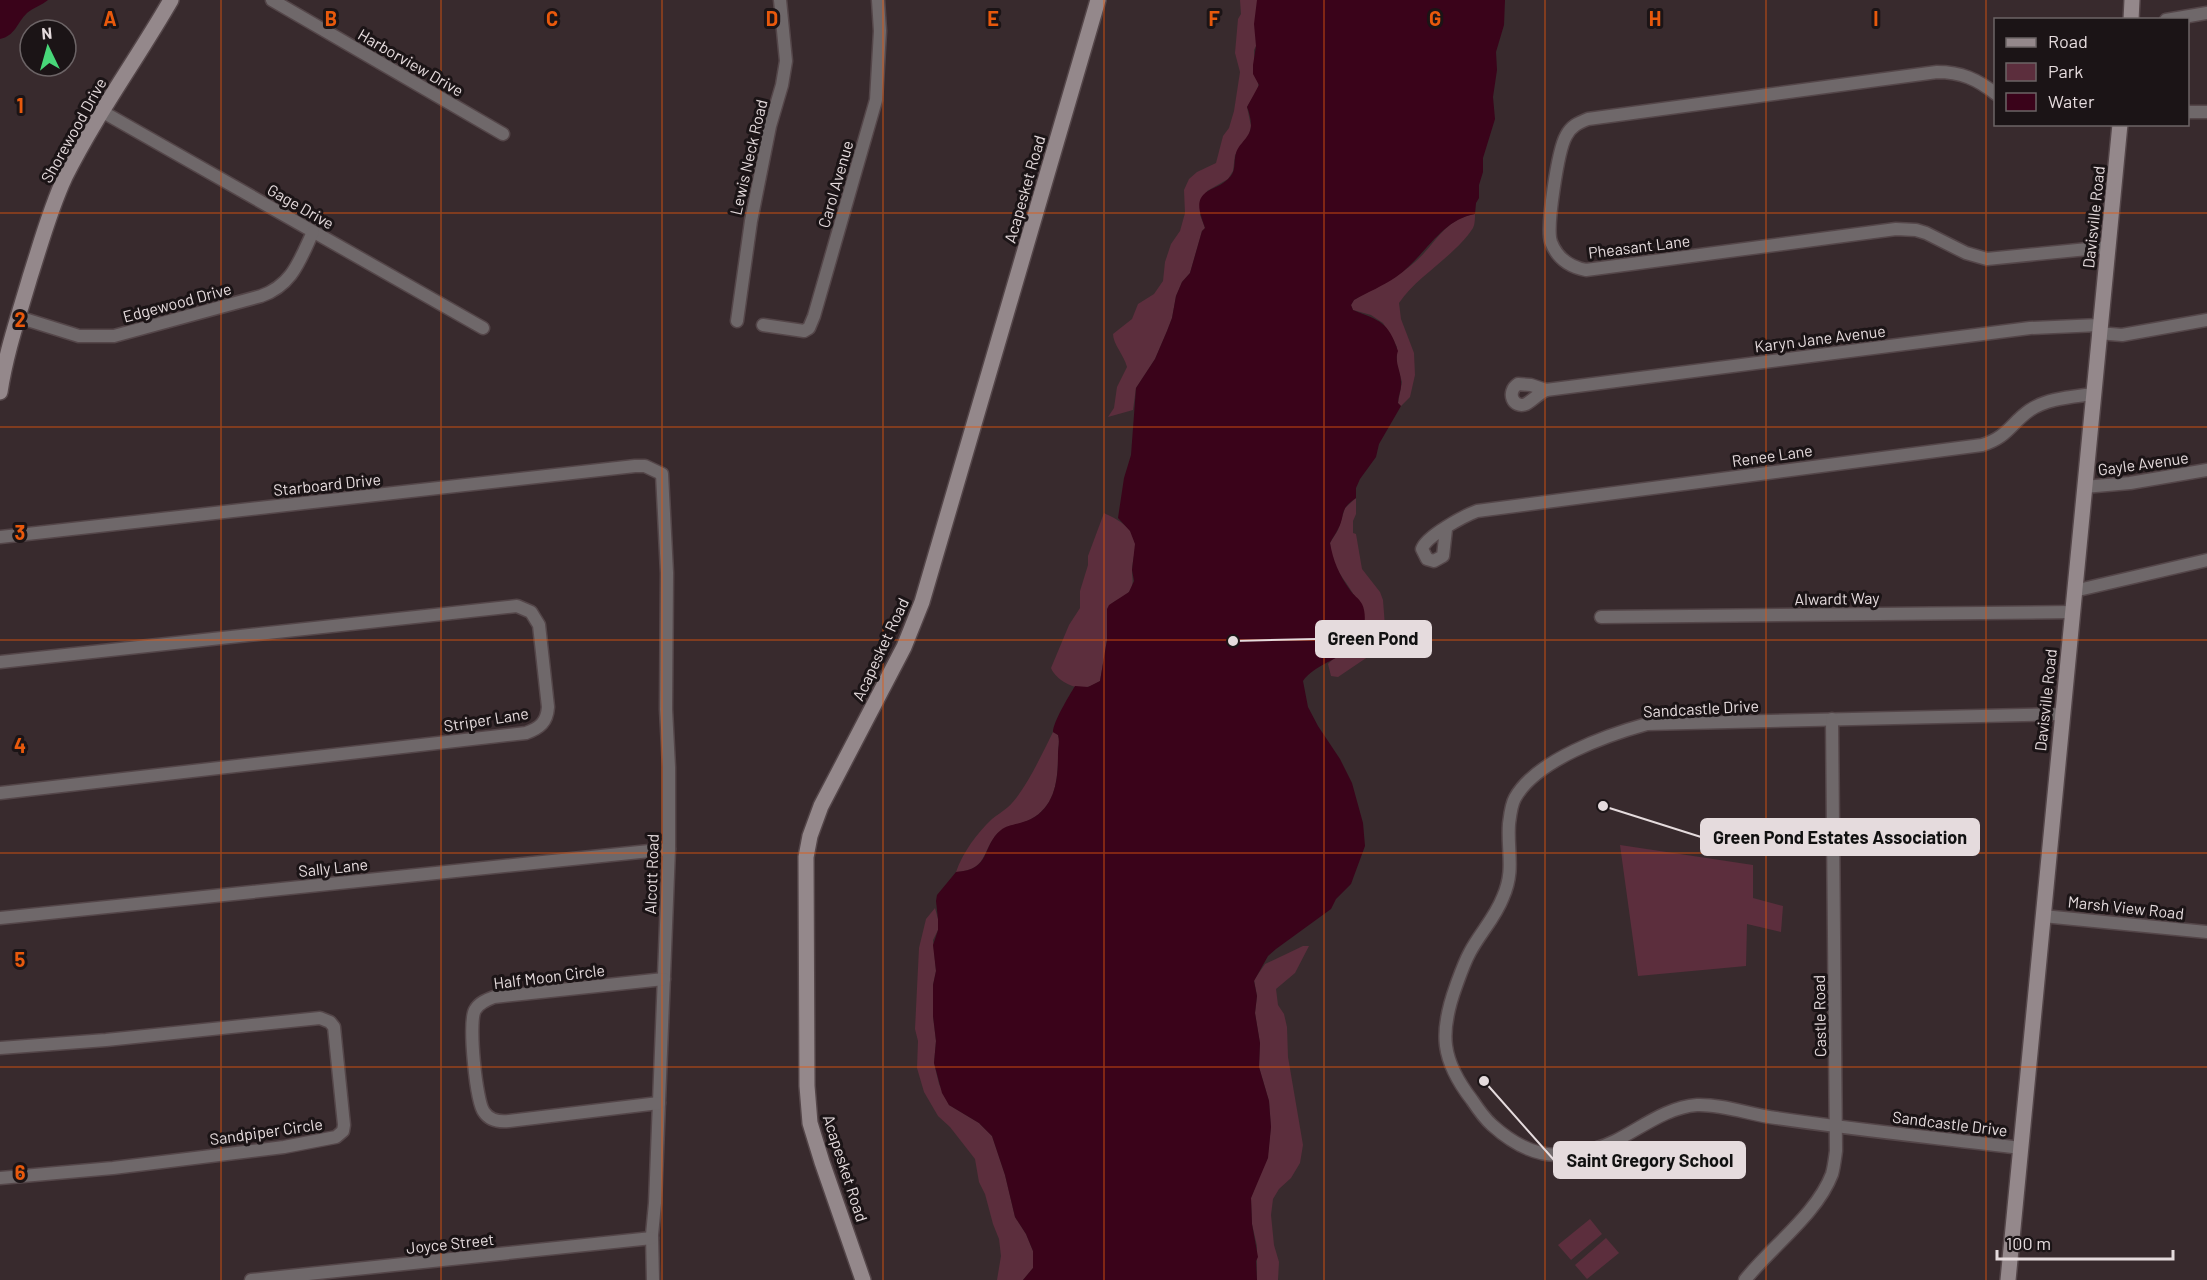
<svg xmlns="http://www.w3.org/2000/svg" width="2207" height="1280" viewBox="0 0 2207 1280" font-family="Barlow,sans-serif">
	<rect width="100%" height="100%" fill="#382a2d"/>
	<g fill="#5c2e3d">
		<path d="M1240,0H1257L1258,3L1256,46L1254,50L1255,77C1264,87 1252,97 1247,107L1251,126L1249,135L1235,155L1233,171L1228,179L1207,191L1200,215L1205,228L1202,231L1190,273L1182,282L1176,296L1172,318L1167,331L1155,359L1136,388L1133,410L1108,417L1114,408L1117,387L1127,367C1124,355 1113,344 1113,334L1132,319L1138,304L1154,294L1163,281L1165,262L1171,244L1180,231L1185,213L1184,190L1189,179L1197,172L1216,163L1223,136L1229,128L1234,111L1240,72L1235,53L1238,19L1241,14Z"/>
		<path d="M1475,214C1475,218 1475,224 1473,228C1455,256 1417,276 1399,303L1401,319L1414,353L1415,375L1410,397L1401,406L1398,403L1402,382L1397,365V347L1393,339L1383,323L1371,315L1353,310L1351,305L1354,300C1374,288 1397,278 1415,262C1436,244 1444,219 1475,214Z"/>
		<path d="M1356,498V514L1353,521V533L1356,534L1362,569L1380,592L1383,600L1386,640L1378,650L1338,677L1331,676L1328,664C1337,654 1350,652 1358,641C1379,615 1343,585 1333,561C1331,556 1331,549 1330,543L1338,530L1345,508Z"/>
		<path d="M1104,513C1116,519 1133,526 1135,543C1136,551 1132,562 1132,571C1132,579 1135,585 1128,593C1122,600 1112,599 1108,609L1107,640L1100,681C1096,683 1092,686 1087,687C1075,691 1055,679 1051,668L1069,625L1080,608V591L1088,565V556Z"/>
		<path d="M1053,732L1058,735C1060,742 1058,747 1058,754C1058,778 1056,806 1031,819C1021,825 1006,825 997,834C981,852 988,870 956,872C963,852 977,833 992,819C1002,811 1008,809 1017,797C1031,778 1042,754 1053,732Z"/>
		<polygon points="1620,845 1753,865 1753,898 1783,906 1781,932 1747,924 1746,966 1638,976"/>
		<polygon points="935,908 938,919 938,930 933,940 936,971 933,985 933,1016 936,1041 934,1063 939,1084 949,1105 979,1123 992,1136 1005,1175 1015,1217 1026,1234 1033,1251 1033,1268 1023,1280 997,1280 1001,1256 999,1239 993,1224 985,1194 979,1182 975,1159 950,1127 938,1116 924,1092 917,1068 918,1041 915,1029 919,948 926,919"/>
		<polygon points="1303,946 1309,946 1295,973 1276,989 1278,1005 1284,1014 1287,1027 1288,1057 1303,1145 1300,1163 1291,1178 1279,1189 1273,1199 1271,1215 1274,1245 1279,1262 1278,1280 1257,1280 1257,1246 1252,1224 1251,1198 1268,1153 1271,1127 1269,1101 1259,1067 1260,1043 1255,1013 1257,996 1254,980 1265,964"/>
		<polygon points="1590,1219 1602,1234 1571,1260 1558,1245"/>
		<polygon points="1606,1238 1619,1253 1587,1279 1575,1265"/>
	</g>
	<g fill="#3a031a">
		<path d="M0,0H48C42,5 33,8 27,13C17,23 15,36 0,39Z"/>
		<path d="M1257,0H1505L1504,25L1496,52L1497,70L1493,97L1495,119L1483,158V172L1479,185V198L1476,203L1475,214C1440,220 1424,258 1396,277C1383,286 1368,292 1354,300L1351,305L1353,310C1380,321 1388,321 1398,351C1394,362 1401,371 1401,382C1402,389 1398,396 1398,403L1401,406L1379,444L1376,457L1360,479L1356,488V498C1338,510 1346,515 1338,529C1336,534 1332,538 1330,543C1333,560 1339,575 1350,590C1353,595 1359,598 1362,604C1368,616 1364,639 1354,647C1339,659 1314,665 1303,681L1308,707L1318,726L1340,759L1352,783L1363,823L1365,846L1351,884L1336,899L1331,909L1276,949L1268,956L1254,981L1257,996L1255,1013L1260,1043L1259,1067L1269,1101L1271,1127L1268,1158L1251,1198L1252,1224L1258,1257L1256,1261L1257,1280H1023L1033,1268V1251L1026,1234L1015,1217L1005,1175L992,1136L979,1123L949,1105L942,1093L934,1063L936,1041L933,1016V985L936,971L933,945L938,930V919L936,901L937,895L956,872C992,870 981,846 1001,830C1008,824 1022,824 1031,819C1056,806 1058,778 1058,754C1058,747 1060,742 1058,735L1053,732C1053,722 1069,696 1075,686L1088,687L1100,681L1107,640V609L1109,605L1129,592L1134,581L1132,570L1135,544L1130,531L1118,518L1124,478L1131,455L1136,388L1155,359L1167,331L1172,318L1176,296L1182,282L1190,273L1202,231L1205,228C1201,215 1193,200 1208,191C1215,187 1222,185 1228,179C1237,171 1233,163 1236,153C1239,143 1251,137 1251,125C1251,119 1249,112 1247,107L1259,85L1253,74V65L1256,46L1254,24Z"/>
	</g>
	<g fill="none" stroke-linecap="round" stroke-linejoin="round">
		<g stroke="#544649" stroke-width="15">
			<g id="street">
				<polyline points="272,0 503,134"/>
				<polyline points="2166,20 2207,13"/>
				<path d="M1996,94C1977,79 1961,72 1937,72L1588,119C1578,123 1571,126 1566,136C1558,150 1546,227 1551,242C1557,258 1570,267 1586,270L1896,229L1916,230L1926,233L1966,253L1987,259L2108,247"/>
				<polyline points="103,112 483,328"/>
				<polyline points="2188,112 2207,112"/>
				<path d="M18,317L79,336H114L261,296C293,285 300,259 313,232"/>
				<polyline points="737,321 751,221 770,126 782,85 786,61 780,0"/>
				<polyline points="763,325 804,331 809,328 814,316 876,100 880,31 878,0"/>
				<polyline points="2098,333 2122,335 2207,320"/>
				<path d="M1518,384L1531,385L1546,390C1538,394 1532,401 1526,404C1513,409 1506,392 1518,384Z"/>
				<polyline points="1546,390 2030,328 2099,325"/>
				<polyline points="2084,487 2130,483 2207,470"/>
				<path d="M1446,529L1443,556L1434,561L1427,559L1422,549C1426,536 1464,516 1477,511L1982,445C2008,437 2010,424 2030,410C2048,398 2073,397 2093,394"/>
				<polyline points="0,537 635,466 645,466 662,474 667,573 666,709 669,767 669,849 655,1203 652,1235 653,1280"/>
				<polyline points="2074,591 2207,560"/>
				<polyline points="1601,617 2072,612"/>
				<path d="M0,662L517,606L531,612L539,625L548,707C547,722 540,728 526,733L0,793"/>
				<polyline points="2043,916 2207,932"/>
				<polyline points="0,918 669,849"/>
				<polyline points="0,1048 106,1040 320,1018 330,1022 334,1027 344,1125 343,1131 336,1137 284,1147 113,1168 0,1178"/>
				<path d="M659,1103L509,1121C500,1122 490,1121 484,1112C476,1102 468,1022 475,1010C479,1003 486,1000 494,997L664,979"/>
				<path d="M2020,1148C1939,1138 1857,1130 1776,1118C1751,1115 1723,1104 1697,1105C1667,1107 1641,1128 1615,1141C1601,1148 1585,1152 1569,1154C1539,1159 1513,1144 1492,1125C1484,1118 1478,1109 1472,1100C1441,1060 1439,1033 1456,986C1460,975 1464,963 1470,952C1480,933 1495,918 1503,897C1515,870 1507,851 1509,824C1510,816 1511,805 1515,798C1536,760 1607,735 1647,724L2062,714"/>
				<polyline points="251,1280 652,1238"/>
				<path d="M1745,1280C1771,1247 1817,1214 1832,1174C1834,1167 1835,1158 1836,1151L1832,719"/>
			</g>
		</g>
		<g stroke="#544649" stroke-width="18">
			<g id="secondary">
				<polyline points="2131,20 2132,0"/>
				<path d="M0,392C6,352 19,315 30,277C41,243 50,209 65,177C96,115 137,59 171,0"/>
				<polyline points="863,1280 822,1162 810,1123 807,1086 806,857 810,836 821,806 904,647 922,602 1098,0"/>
				<polyline points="2008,1280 2120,124"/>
			</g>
		</g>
		<use href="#street" stroke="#6f686a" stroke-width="12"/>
		<use href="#secondary" stroke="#94888b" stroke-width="15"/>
	</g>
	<path fill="none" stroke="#e8590c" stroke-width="1.5" stroke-opacity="0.55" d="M221,0V1280M441,0V1280M662,0V1280M883,0V1280M1104,0V1280M1324,0V1280M1545,0V1280M1766,0V1280M1986,0V1280M0,213H2207M0,427H2207M0,640H2207M0,853H2207M0,1067H2207"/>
	<g text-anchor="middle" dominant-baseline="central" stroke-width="6" stroke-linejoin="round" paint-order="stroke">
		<g font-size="16" fill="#e5dbdd" stroke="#1b1416">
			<text transform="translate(411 62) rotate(30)">Harborview Drive</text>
			<text transform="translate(73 130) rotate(-61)">Shorewood Drive</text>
			<text transform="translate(748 157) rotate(-77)">Lewis Neck Road</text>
			<text transform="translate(835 184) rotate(-74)">Carol Avenue</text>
			<text transform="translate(1024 189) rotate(-74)">Acapesket Road</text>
			<text transform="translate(301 206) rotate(30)">Gage Drive</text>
			<text transform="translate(2093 217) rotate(-84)">Davisville Road</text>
			<text transform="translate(1639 246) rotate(-7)">Pheasant Lane</text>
			<text transform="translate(177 302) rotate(-15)">Edgewood Drive</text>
			<text transform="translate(1820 338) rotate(-7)">Karyn Jane Avenue</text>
			<text transform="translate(1772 455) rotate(-8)">Renee Lane</text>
			<text transform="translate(2143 463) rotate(-8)">Gayle Avenue</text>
			<text transform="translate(327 484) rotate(-6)">Starboard Drive</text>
			<text transform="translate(1837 598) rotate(-1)">Alwardt Way</text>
			<text transform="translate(880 649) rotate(-65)">Acapesket Road</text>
			<text transform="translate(2045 700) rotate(-84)">Davisville Road</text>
			<text transform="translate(1701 708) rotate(-3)">Sandcastle Drive</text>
			<text transform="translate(486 719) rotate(-9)">Striper Lane</text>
			<text transform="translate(333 867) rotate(-6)">Sally Lane</text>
			<text transform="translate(651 874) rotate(-88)">Alcott Road</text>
			<text transform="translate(2126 907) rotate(6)">Marsh View Road</text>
			<text transform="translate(549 976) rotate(-7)">Half Moon Circle</text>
			<text transform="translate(1819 1016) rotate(-91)">Castle Road</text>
			<text transform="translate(1950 1123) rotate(7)">Sandcastle Drive</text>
			<text transform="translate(266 1131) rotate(-8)">Sandpiper Circle</text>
			<text transform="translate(846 1168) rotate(72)">Acapesket Road</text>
			<text transform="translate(450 1243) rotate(-6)">Joyce Street</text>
		</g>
	</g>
	<g font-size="20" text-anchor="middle" font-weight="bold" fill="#e8590c" stroke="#1b1416" stroke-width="6" stroke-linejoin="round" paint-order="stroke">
		<text x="110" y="26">A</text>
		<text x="331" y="26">B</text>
		<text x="552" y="26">C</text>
		<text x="772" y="26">D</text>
		<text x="993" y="26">E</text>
		<text x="1214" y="26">F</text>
		<text x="1435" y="26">G</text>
		<text x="1655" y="26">H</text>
		<text x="1876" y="26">I</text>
		<text x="20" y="113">1</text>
		<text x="20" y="327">2</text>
		<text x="20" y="540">3</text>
		<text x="20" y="753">4</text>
		<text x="20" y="967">5</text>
		<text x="20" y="1180">6</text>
	</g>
	<path fill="none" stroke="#e5dbdd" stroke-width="2" d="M1233 641L1316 639M1603 806L1701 837M1484 1081L1554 1160"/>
	<g fill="#e5dbdd" stroke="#1b1416" stroke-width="2">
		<circle cx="1233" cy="641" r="6"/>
		<circle cx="1603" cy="806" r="6"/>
		<circle cx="1484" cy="1081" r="6"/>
	</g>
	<g fill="#e5dbdd" stroke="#e5dbdd" stroke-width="2">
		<rect x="1316" y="621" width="115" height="36" rx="6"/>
		<rect x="1701" y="819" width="278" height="36" rx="6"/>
		<rect x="1554" y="1142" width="191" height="36" rx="6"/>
	</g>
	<g font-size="18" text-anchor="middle" font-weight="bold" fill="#111">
		<text x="1373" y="645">Green Pond</text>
		<text x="1840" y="844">Green Pond Estates Association</text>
		<text x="1650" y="1167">Saint Gregory School</text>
	</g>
	<rect x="1994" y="18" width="195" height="108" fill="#1b1416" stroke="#6c6466" stroke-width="1.5"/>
	<rect x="2006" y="38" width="30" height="9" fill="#94888b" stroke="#6c6466" stroke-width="1.5"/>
	<text x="2048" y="48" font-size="18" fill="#e5dbdd">Road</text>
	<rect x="2006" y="63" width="30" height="18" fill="#5c2e3d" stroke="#6c6466" stroke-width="1.5"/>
	<text x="2048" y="78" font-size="18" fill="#e5dbdd">Park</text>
	<rect x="2006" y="93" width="30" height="18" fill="#3a031a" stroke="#6c6466" stroke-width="1.5"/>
	<text x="2048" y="108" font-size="18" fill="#e5dbdd">Water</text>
	<g transform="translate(48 48) rotate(355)"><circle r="28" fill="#1b1416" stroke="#6c6466" stroke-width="1.5"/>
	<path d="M0-4.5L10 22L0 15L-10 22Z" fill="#48d779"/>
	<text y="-9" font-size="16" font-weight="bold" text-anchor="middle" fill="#e5dbdd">N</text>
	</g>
	<path d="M1997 1250v9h176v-9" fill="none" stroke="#e5dbdd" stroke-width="3"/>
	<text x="2006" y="1250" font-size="18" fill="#e5dbdd" stroke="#1b1416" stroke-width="4.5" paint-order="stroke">100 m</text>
</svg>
